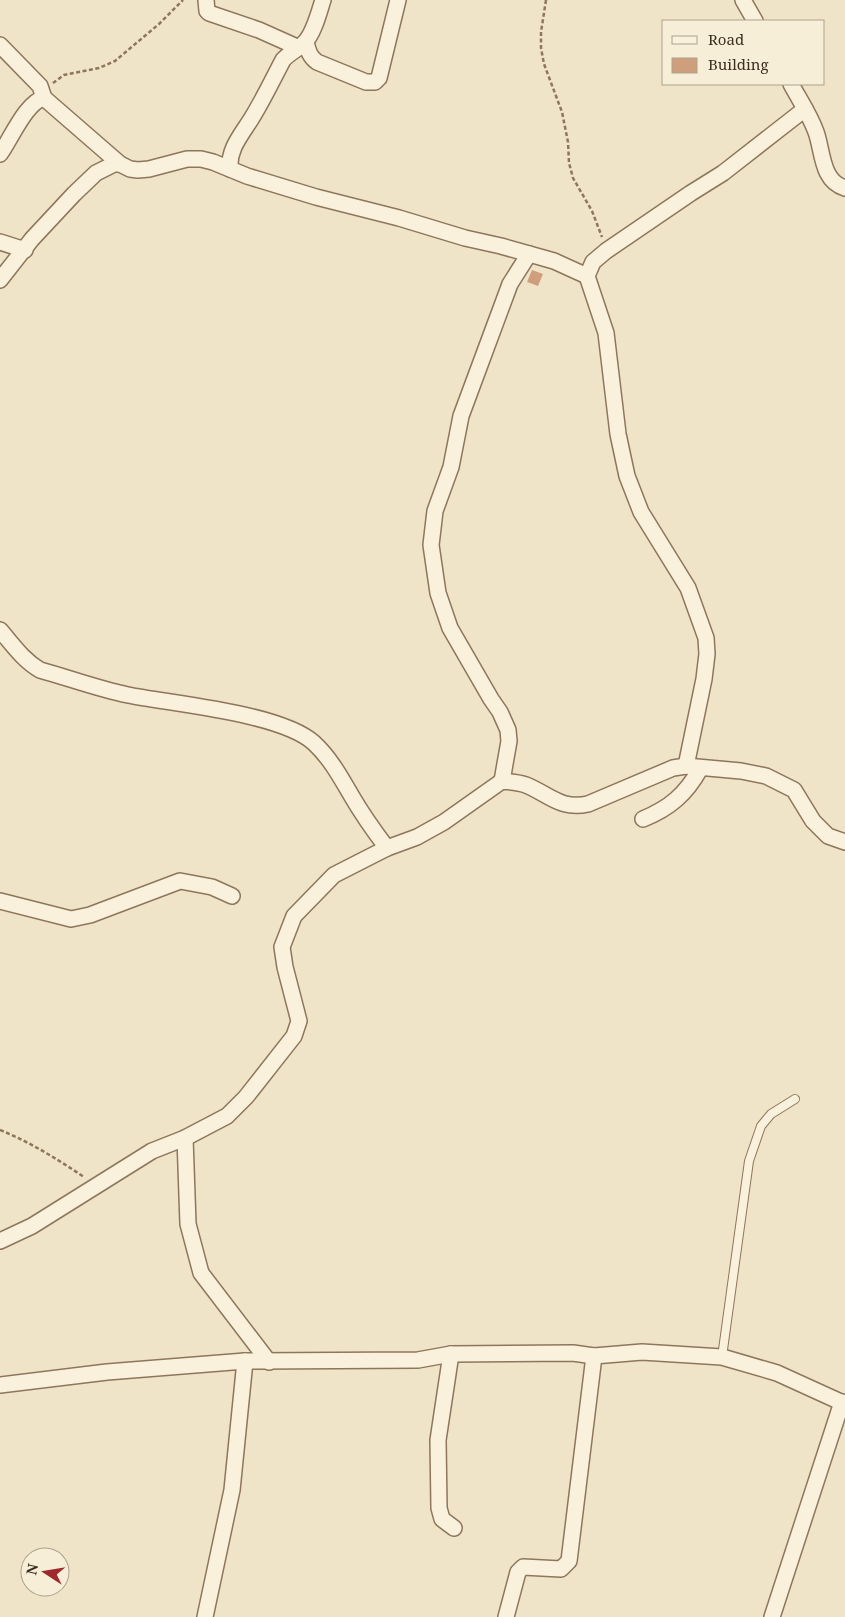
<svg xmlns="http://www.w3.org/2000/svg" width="845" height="1617" viewBox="0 0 845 1617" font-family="'Noto Serif',serif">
	<rect width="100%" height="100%" fill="#f0e4c8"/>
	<polygon fill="#cf9f7d" points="532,270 543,274 538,286 527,282"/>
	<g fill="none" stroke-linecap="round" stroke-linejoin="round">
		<g stroke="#8d765c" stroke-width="10">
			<polyline id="lane" points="722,1357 749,1161 761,1126 771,1114 795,1099"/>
		</g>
		<g stroke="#8d765c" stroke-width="18">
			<g id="street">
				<polyline points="206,0 207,11 209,13 259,30 297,47"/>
				<polyline points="743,0 755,21"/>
				<path d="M306,42C308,51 310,57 317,62L366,82H375L379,78L398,0"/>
				<polyline points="0,45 40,86 44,98"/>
				<path d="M791,84C799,99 810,115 816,132C823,151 821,181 845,188"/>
				<path d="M0,154C11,139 26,102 44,98L120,164"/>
				<path d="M230,169C228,148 243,133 253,116C264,98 273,79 283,60C290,52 299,49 305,42C314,33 319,12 323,0"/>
				<polyline points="0,242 25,250"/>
				<polyline points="0,280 32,239 74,194 96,173 114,164 120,164 130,169 138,170 149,169 187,159 201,159 213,162 247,176 316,197 399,218 465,238 501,246 554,261 587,276"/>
				<path d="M0,630C13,645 23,660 40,670C69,678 98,689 128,695C173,704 281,713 314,743C330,758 340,776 351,795C362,814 374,831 387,848"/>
				<polyline points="686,766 704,679 707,654 706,638 688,588 641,512 627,476 618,434 606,333 587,276 593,262 606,251 691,193 723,173 805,109"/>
				<polyline points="502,781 509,741 508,730 500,712 491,699 450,628 438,593 431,545 435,511 451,467 461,416 510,284 529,254"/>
				<path d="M643,819C670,808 686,794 700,769"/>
				<polyline points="0,901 71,919 90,915 180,881 212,887 232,896"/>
				<polyline points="185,1138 188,1224 201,1273 269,1362"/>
				<path d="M0,1241L32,1226L152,1151L185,1138L227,1116L246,1097L294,1036L299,1021L285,967L282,947L294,916L334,875L387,848L417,837L444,822L502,781C510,782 519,782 526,785C550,795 561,810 588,804L673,768L686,766L741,771L766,776L794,790L813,821L828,836L845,842"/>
				<polyline points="451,1354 438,1440 439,1508 442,1519 454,1528"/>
				<polyline points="0,1385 107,1372 245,1361 418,1360 451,1354 573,1353 594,1356 642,1352 722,1357 777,1373 845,1404"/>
				<polyline points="205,1617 232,1490 245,1361"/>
				<polyline points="506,1617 518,1572 523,1567 561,1569 569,1561 594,1356"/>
				<polyline points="772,1617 842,1402"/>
			</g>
		</g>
		<g stroke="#8d765c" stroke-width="2.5" stroke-dasharray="4 2.5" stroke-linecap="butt">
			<polyline points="546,0 541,32 541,48 544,64 562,112 568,142 569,163 573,178 592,211 602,237"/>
			<polyline points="53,83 64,75 99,68 115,61 159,24 183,0"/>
			<path d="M0,1130C30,1142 57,1159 84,1177"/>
		</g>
		<use href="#lane" stroke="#faf1dc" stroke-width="8"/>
		<use href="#street" stroke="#faf1dc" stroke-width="15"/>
	</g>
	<rect x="662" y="20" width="162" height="65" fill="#f7eed8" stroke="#ada18e"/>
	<rect x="672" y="36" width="25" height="8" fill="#faf1dc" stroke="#ada18e"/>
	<text x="708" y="45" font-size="15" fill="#3d2e20">Road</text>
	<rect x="672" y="58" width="25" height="15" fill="#cf9f7d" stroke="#ada18e"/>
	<text x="708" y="70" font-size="15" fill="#3d2e20">Building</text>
	<g transform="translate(45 1572) rotate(282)"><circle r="24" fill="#f7eed8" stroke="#ada18e"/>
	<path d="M0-4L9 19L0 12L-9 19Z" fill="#9e2a2b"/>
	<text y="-8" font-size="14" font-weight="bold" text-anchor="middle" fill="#3d2e20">N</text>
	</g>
</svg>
